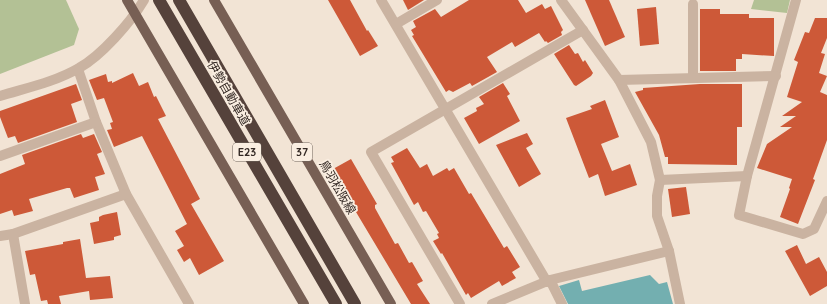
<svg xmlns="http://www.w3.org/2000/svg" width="827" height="304" viewBox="0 0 827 304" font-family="Quicksand,'Noto Sans JP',sans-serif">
	<rect width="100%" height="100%" fill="#f2e4d5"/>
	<g fill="#b3c195">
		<polygon points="0,0 66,0 79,29 74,45 0,74"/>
		<polygon points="754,0 790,0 787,13 751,9"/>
	</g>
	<polygon fill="#73afb0" points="650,275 659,284 667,282 673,304 568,304 559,286 579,280 582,291"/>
	<g fill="#cd5938">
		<polygon points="328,0 350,0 367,31 368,30 378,46 360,56"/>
		<polygon points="403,0 424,0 408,10"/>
		<polygon points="469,0 518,0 526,13 542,4 545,9 551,6 563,30 561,32 562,35 548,43 546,41 545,42 539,33 515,47 512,42 487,57 497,72 472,86 470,83 453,92 449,90 446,92 412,36 414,35 411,30 416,27 413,21 435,9 441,17"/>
		<polygon points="585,0 609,0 625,37 605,46"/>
		<polygon points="656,7 659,44 640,46 637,9"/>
		<polygon points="700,9 720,9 720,14 749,14 749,18 774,18 774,56 742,54 742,59 736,59 736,71 700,71"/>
		<polygon points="815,18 827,18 827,38 821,53 825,54 819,73 827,76 820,92 827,95 827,140 813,179 815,180 798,224 780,217 790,189 789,188 792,179 757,168 767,144 792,127 780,127 796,116 782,116 802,102 787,97 798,62 794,60 805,32 809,33"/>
		<polygon points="569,45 575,54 578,53 583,62 585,60 593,73 591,76 576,86 574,85 554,54"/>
		<polygon points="133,73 139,86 148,82 154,97 156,96 166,116 158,119 200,199 191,204 224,261 199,275 190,258 184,262 177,250 184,246 175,231 187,224 142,136 114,147 107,130 112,129 110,123 113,122 104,98 97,100 89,80 106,74 108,82 112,81 112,83"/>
		<polygon points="503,83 510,94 507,96 520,121 479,144 464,118 477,111 476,108 484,104 479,97"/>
		<polygon points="76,84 82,100 71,104 77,122 18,143 15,136 8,138 0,117 0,111"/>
		<polygon points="700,84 742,84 742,127 737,127 737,165 668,164 668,157 665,157 659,135 635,92 643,90 643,88"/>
		<polygon points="605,100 619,137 601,144 612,171 630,164 637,185 605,196 598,174 589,178 566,118 592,109 590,106"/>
		<polygon points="527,133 533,144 526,148 541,174 519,187 496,145"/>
		<polygon points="81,134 83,138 94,134 102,152 97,154 105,174 95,177 99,190 74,198 70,188 67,188 29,199 33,211 14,216 12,210 0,214 0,174 25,164 22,155"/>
		<polygon points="407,148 420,168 427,164 433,176 447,168 449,171 454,168 469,194 471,193 504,248 507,246 520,267 512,272 516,278 502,286 499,281 471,298 468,293 466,295 442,253 441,254 433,241 439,238 437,234 439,233 426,211 423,212 418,202 414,205 391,163 394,162 391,157"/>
		<polygon points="351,159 377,204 375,205 375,208 395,244 398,243 409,263 412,262 423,281 417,284 430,304 411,304 347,197 348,196 333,169"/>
		<polygon points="686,187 690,214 672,217 668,189"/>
		<polygon points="117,212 121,235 114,237 114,240 94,244 90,223 99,221 99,217 103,215"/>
		<polygon points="80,239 86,278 110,276 113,298 90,300 89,291 59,296 61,304 48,304 47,300 41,301 35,274 30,275 25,251 63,244 63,242"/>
		<polygon points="797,245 806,264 819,257 827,272 827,286 810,296 785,251"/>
	</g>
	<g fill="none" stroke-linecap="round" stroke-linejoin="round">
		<g stroke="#cab3a1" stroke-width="10">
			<polyline points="381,0 547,282"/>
			<polyline points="561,0 619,80 651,142 660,180 657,196 657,216 669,251 680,304"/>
			<polyline points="796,0 747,176 739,215 803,234 814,229 827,201"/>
			<polyline points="693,4 693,78"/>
			<polyline points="396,24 437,0"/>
			<polyline points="78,69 96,122 126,194 189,304"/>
			<polyline points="619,80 776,76"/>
			<path d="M0,96C26,88 55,82 79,68C101,56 131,22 144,0"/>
			<polyline points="0,156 96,122"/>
			<polyline points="660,180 747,176"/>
			<polyline points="13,234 126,194"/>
			<polyline points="0,236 13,234 25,304"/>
			<polyline points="550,280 562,304"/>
			<polyline points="460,304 371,152 583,30"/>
			<polyline points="492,304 550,280 669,251"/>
		</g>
		<g stroke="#775f54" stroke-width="10">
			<polyline points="127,0 304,304"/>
			<polyline points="214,0 391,304"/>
		</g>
		<g stroke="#55423b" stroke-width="12">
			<polyline points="159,0 336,304"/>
			<polyline points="179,0 355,304"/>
		</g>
	</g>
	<g text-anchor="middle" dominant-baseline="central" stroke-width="3.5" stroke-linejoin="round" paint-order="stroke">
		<g fill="#faeee1" stroke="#6f645d" stroke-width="1">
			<rect x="233" y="143" width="28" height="18" rx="3"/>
			<rect x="292" y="143" width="20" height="18" rx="3"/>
		</g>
		<g font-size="11" font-weight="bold" fill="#342924">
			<text x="247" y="152">E23</text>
			<text x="302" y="152">37</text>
		</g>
		<g font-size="12" fill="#342924" stroke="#faeee1">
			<text transform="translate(229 93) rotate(60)">伊勢自動車道</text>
			<text transform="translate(338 187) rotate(60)">鳥羽松阪線</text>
		</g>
	</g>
</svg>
